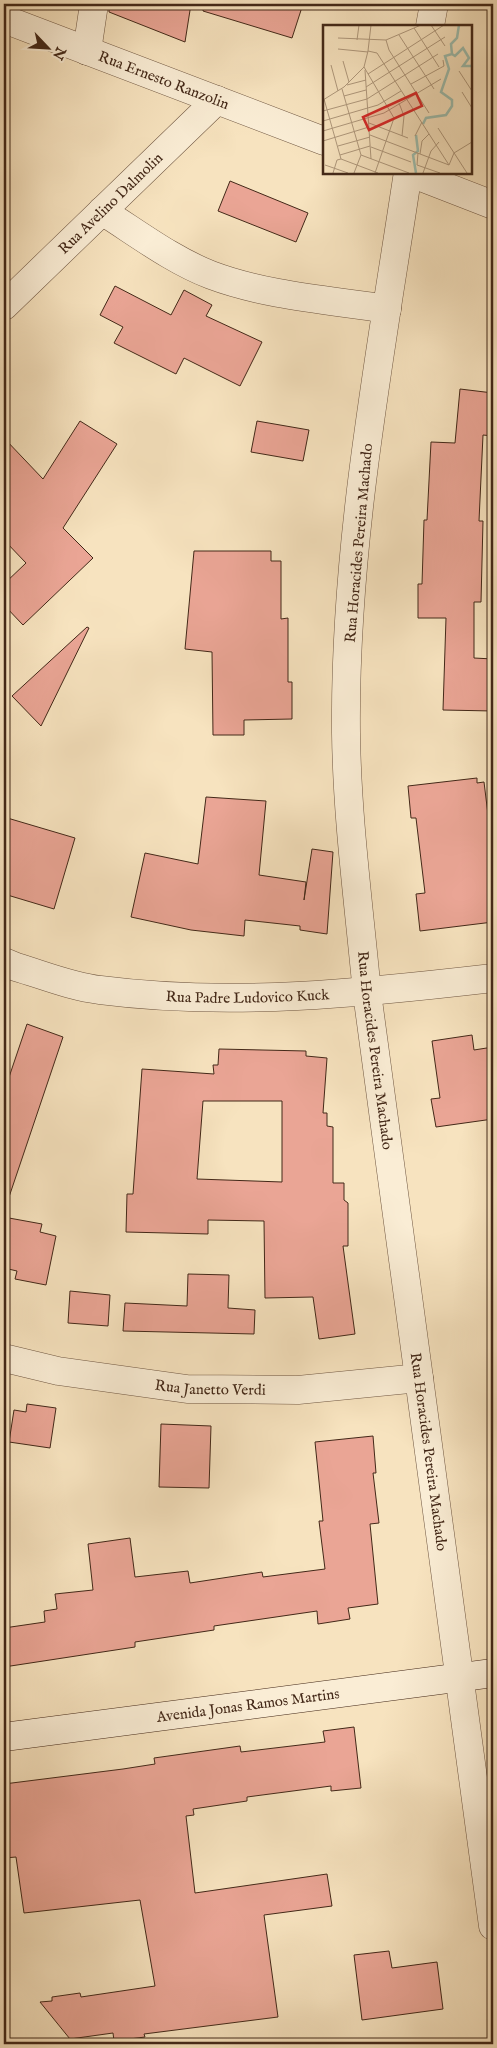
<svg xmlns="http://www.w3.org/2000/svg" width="497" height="2048" viewBox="0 0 497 2048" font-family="'IM FELL English',serif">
	<rect width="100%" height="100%" fill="#f7e3bf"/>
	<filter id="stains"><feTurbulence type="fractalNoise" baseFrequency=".004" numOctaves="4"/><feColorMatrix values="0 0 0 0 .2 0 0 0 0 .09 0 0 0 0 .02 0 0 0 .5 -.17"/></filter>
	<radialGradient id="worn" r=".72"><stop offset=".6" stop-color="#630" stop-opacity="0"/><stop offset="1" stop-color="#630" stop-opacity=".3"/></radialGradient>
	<g fill="#eaa595" stroke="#432818" fill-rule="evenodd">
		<polygon points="109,4 191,4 185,42 109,12"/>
		<polygon points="204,4 303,4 292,38 203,11"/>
		<polygon points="230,181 308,213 296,242 218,211"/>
		<polygon points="115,286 171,315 184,290 212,305 206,316 262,342 240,386 184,358 176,374 114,343 123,327 100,315"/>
		<polygon points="460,389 493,393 493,436 483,435 479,521 483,521 481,602 474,602 474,658 493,659 493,711 443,710 446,618 418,618 418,584 422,584 424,520 427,520 431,442 455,443"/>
		<polygon points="80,421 117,444 63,528 93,558 23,625 4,605 4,584 26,563 4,540 4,438 43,479"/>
		<polygon points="257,421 309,430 303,461 251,452"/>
		<polygon points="194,551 271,551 271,561 281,561 281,619 288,618 288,682 292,682 292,719 244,720 244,735 213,735 212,652 185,649"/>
		<polygon points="87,627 89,628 41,726 12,696"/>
		<polygon points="477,778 477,783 484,782 490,831 493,830 493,922 420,931 416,894 425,893 416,818 411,818 408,786"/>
		<polygon points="206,797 266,801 259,875 306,882 304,900 312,849 333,852 327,934 300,930 300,926 245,920 244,936 191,930 131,917 145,853 198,864"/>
		<polygon points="4,817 75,838 54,909 4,894"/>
		<polygon points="27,1024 63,1037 9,1197 4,1196 4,1092"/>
		<polygon points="472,1035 474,1050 493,1047 493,1086 489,1087 493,1119 436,1127 431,1099 440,1098 432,1041"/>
		<path d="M219,1049L306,1051V1056L327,1058L323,1113H327V1126L333,1127V1183H344V1200L348,1203V1246H343L355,1334L319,1339L313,1297L265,1298L264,1221L208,1220V1234L126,1232L127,1194H133L142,1069L214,1074L213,1065H218ZM203,1101H282V1182L197,1179Z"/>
		<polygon points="9,1218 42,1224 40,1232 56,1236 46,1285 15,1279 17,1271 4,1268 4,1250"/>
		<polygon points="188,1274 229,1275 228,1308 255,1310 254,1334 123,1331 125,1303 187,1306"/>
		<polygon points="70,1291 110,1295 108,1326 68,1323"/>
		<polygon points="27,1404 56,1408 50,1448 9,1442 14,1410 26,1412"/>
		<polygon points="161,1424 211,1426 209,1488 159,1487"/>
		<polygon points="373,1436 376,1473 373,1473 379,1523 370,1524 378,1604 348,1608 350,1619 318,1624 317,1611 214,1626 214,1630 135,1642 135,1647 4,1667 4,1628 45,1622 44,1611 57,1609 55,1594 93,1590 88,1544 130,1538 135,1577 188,1571 190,1583 262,1572 263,1577 325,1569 319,1521 323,1521 315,1442"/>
		<polygon points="354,1727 361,1788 331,1791 331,1786 247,1797 247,1801 193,1809 194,1815 186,1816 195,1893 327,1874 332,1906 264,1915 278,2017 144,2034 145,2037 114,2041 113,2033 70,2039 40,2002 52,2001 52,1997 80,1993 81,1997 155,1986 140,1900 24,1913 16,1857 4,1858 4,1784 123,1769 155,1764 154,1758 240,1746 241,1752 325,1742 323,1731"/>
		<polygon points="389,1951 392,1968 437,1962 443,2009 362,2020 354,1955"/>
	</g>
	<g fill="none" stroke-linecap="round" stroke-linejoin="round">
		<g stroke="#705742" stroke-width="29">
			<g id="minor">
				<path id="s1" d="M4,19L324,141"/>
				<polyline points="430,26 434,4"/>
				<polyline points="87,51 94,4"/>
				<path id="s2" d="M408,172C380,358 344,545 346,733C347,819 359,906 367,993L493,1926"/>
				<polyline points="408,172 493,205"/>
				<path d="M102,211C137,233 172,260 211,275C267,296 329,300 387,309"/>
				<path id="s3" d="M4,306L217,100"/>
				<path id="s4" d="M4,962L16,967C43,975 72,987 100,990C231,1007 364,993 493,978"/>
				<path id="s5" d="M4,1358L58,1371L187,1389L298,1390L419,1378"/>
			</g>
		</g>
		<g stroke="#432818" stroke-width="29">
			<g id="secondary">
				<path id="s6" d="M4,1737L493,1673"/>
			</g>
		</g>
		<use href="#minor" stroke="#faedd5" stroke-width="28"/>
		<use href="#secondary" stroke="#faedd5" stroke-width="28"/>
	</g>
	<g text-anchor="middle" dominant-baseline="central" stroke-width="4" stroke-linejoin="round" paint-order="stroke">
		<g font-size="15" fill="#432818" stroke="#faedd5">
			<text stroke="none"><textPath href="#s1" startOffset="171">Rua Ernesto Ranzolin</textPath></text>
			<text stroke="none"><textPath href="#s3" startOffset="148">Rua Avelino Dalmolin</textPath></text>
			<text transform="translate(359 543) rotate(-85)">Rua Horacides Pereira Machado</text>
			<text stroke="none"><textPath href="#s4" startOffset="248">Rua Padre Ludovico Kuck</textPath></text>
			<text stroke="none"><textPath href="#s2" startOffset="884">Rua Horacides Pereira Machado</textPath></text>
			<text stroke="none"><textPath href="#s5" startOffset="209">Rua Janetto Verdi</textPath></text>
			<text stroke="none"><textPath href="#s2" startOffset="1289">Rua Horacides Pereira Machado</textPath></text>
			<text stroke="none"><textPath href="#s6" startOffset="246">Avenida Jonas Ramos Martins</textPath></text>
		</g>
	</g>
	<g transform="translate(323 25)">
		<rect width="149" height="149" fill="#f7e3bf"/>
		<path fill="none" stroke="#9dbeaf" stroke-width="2.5" d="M136,0L134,13L128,19L129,29L132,31L140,23L146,33L140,41H149M100,99L103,93L123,90L129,81V75L118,67L126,44L122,31L129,29M93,148L90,130L95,126L93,110"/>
		<path fill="none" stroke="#af987c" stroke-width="1" d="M108,0L122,21M91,3L116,42M76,10L111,64M15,13L63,15L98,0M34,15L36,0M63,15L66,25L106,88M15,24L45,27M45,26L48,0M20,36L26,57M8,40L15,66M41,42L71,93L52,148M42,45L48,134M136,46L149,66M45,49L121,0M88,59L121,41L120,35M24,60L43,55M43,62L122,12M19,64L38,130L31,148M139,67L149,83M21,71L43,65M1,74L18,134L14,135L10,148M0,75L21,62L41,42L45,26L54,28L126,140M76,78L81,91L79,111M0,86L44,74L115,29M0,96L55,80L78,66M46,98L85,113M115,103L144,148M0,106L61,88L118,54M47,110L126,140L131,128L149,117M92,111L99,97M0,116L46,102M15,121L47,112M48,122L88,137M95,128L94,140L117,148M97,129L99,116L106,109M17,130L47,121M38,130L86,148M18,134L55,148M2,140L25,148M100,148L108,126L116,117"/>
		<path fill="#d62828" fill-opacity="0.15" stroke="#d62828" stroke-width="2.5" d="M93,68L99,81L46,105L40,92Z"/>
		<rect width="149" height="149" fill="none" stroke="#432818" stroke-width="2.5"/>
	</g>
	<rect width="497" height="2048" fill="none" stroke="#f7e3bf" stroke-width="20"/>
	<rect x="5" y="5" width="487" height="2038" fill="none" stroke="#432818" stroke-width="2.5"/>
	<rect x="10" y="10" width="477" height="2028" fill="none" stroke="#432818"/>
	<g transform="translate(48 48) rotate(115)" stroke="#faedd5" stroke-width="4" paint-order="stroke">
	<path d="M0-4L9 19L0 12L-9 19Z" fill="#432818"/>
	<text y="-8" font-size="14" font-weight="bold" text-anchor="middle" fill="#432818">N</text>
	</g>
	<rect width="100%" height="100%" filter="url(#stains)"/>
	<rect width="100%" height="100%" fill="url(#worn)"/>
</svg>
